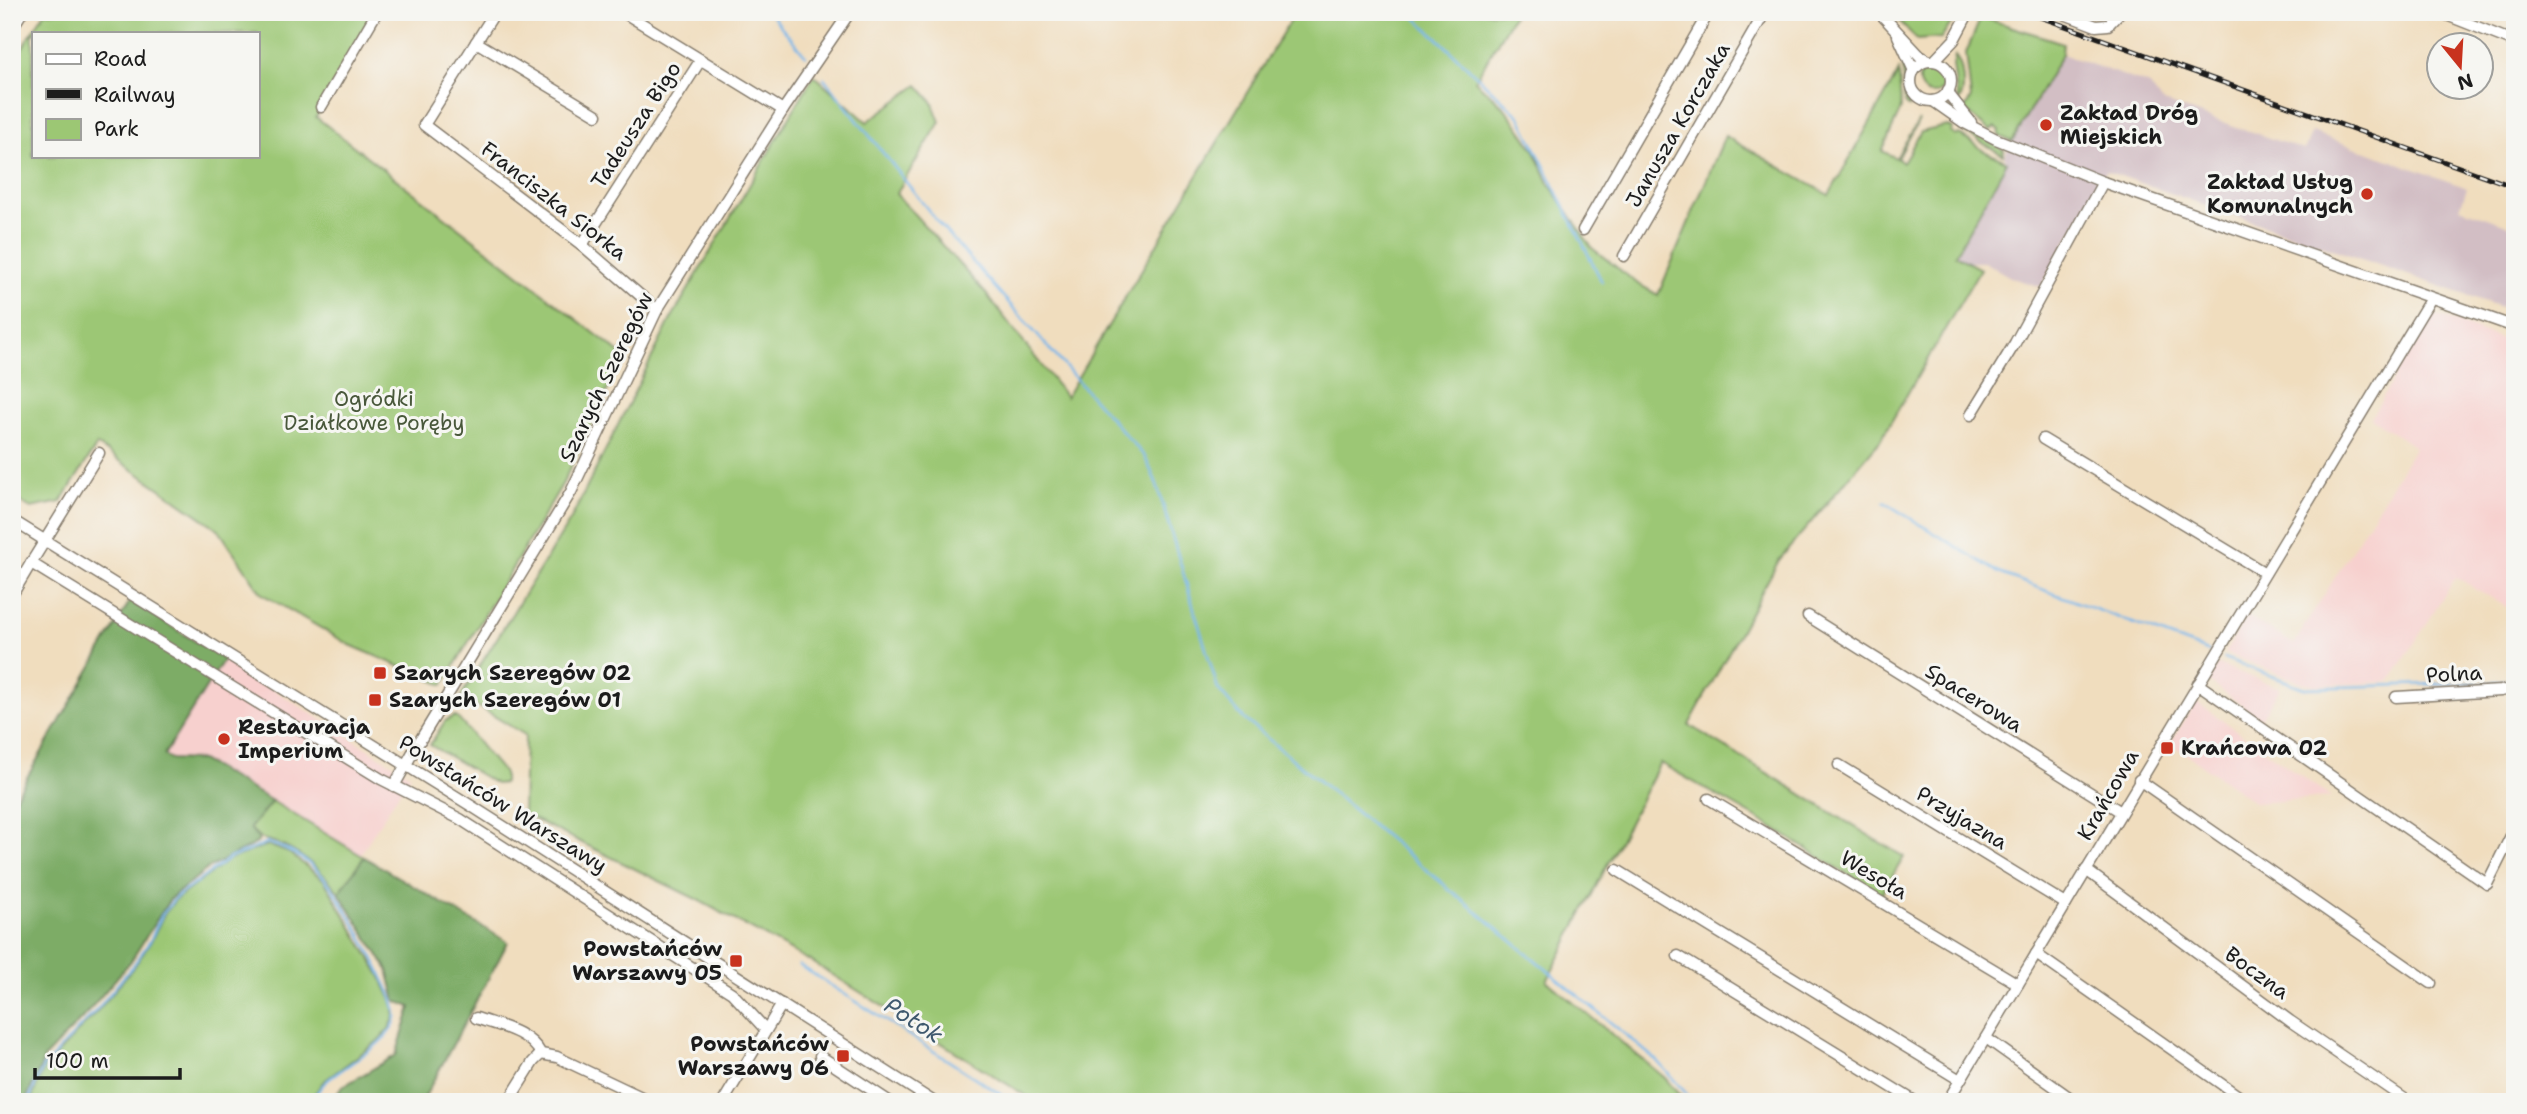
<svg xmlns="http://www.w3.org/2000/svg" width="2527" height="1114" viewBox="0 0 2527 1114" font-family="'Shantell Sans',sans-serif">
	<rect width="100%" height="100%" fill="#f6f6f2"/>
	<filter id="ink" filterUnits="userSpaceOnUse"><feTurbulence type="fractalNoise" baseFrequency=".0143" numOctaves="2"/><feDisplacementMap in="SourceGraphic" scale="14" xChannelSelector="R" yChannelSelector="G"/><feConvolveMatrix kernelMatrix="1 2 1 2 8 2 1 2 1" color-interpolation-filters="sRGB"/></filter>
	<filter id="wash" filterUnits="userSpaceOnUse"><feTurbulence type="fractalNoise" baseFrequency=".00686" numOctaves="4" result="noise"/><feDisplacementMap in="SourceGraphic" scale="28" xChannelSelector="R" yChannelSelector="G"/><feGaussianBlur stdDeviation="1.57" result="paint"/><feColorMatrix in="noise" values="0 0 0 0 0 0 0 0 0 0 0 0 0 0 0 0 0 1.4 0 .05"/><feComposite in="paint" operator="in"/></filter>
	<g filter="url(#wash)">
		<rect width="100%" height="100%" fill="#f0ddbe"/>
		<g fill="#f7d0ce">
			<polygon points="2431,313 2515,344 2515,612 2456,577 2390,682 2315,685 2301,682 2225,653 2247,616 2294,644 2415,447 2371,418"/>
			<polygon points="224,659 410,775 360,855 272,801 201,760 171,759 164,755"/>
			<polygon points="2218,664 2280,688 2261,719 2208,681"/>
			<polygon points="2196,702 2331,797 2256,803 2170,743"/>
		</g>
		<polygon fill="#d2bec4" points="2062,54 2150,85 2161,101 2304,150 2312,132 2467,188 2460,208 2515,228 2515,312 2106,171 2041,287 2012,278 1984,262 1968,262 1957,258 1957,250 2007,162 2004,156"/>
		<g fill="#9cc774" stroke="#5c7248" stroke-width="2" fill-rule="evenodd">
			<path d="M45,12H377L316,117L624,356L563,483L443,685L350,645L262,594L218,529L97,445L61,502L31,508L12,497V64ZM33,33H257V156H33Z"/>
			<polygon points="1295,12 1515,12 1475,81 1503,106 1516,123 1535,151 1549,183 1592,248 1638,284 1658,295 1725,136 1829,195 1899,71 1901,109 1882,151 1896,158 1919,120 1898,158 1903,162 1921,132 1947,126 1953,129 1951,132 1956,136 1959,134 1984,151 2007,162 1955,255 1980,269 1880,441 1779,560 1689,725 1904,857 1881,895 1760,820 1660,763 1547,981 1665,1078 1685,1102 1036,1102 812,962 698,900 523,814 525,735 461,696 571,519 671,319 814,75 867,122 918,85 932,101 940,122 896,194 987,295 1066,397"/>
			<polygon points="1896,12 1959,12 1941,38 1917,40 1894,15"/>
			<polygon points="1981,17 2063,43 2062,54 2012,142 1999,136 2000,130 1995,127 1990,131 1964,110 1971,98 1966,53"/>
			<path d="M1955,56C1963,65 1967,93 1958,102L1953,65Z"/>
			<polygon points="1906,58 1909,70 1909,107 1905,104 1903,61"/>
			<circle cx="1932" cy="81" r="13"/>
			<polygon points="1965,127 2004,150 2003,155 1961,130"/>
			<path d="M455,716C462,720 492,762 504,773V783L496,784L430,745L445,721Z"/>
			<path d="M272,801L364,857L339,893C324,873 306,857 283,846C267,837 264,845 250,828Z"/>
			<polygon points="268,845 289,853 324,880 380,975 393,1002 395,1017 389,1029 378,1041 323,1082 309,1102 30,1102 44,1068 100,1008 136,964 151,941 163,916 176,899 230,859"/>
		</g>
		<g fill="#7dac66" stroke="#4c6441" stroke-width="2">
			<polygon points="130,601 224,659 164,755 171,759 201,760 272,801 250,828 259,840 257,843 207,869 170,899 131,961 86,1014 45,1057 25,1102 12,1102 12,803"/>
			<polygon points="364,857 508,942 422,1102 331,1102 342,1087 396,1055 411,1007 396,1001 388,970 339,893"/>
		</g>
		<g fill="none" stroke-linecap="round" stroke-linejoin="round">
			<g stroke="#74b5e9" stroke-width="2.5">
				<polyline points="769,12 806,56"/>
				<polyline points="1410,12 1520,117 1602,282"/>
				<polyline points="824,78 940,225 1145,457 1156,482 1218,689 1244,719 1656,1060 1694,1102"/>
				<polyline points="1884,502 1999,573 2210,652"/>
				<polyline points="2224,658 2304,688 2499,682 2515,679"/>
				<polyline points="799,965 1013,1102"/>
				<path d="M28,1102L43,1067L99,1007L135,963L150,941L162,915L175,898L230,858L268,843C290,849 312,863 326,880C341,898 399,997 396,1017C393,1042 345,1065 327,1081C320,1086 316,1095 311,1102"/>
			</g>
		</g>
	</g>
	<g filter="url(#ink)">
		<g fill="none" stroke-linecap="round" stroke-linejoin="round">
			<g stroke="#867c6d" stroke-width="13">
				<g id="minor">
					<polyline points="495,12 424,125 582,245 657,310"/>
					<polyline points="623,12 783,110"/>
					<polyline points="1879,12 1920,56 1929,61"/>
					<polyline points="2059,12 2096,26 2108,25 2120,12"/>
					<polyline points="2439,12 2515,42"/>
					<polyline points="12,28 22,12"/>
					<polyline points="1898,36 1914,71"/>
					<polyline points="476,42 597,115"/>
					<polyline points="1934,61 1954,40 1969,12"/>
					<circle cx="1931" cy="81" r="20"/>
					<polyline points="1948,90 1951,97 1971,122"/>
					<polyline points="1933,101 1963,122 1996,139 2103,182 2515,327"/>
					<polyline points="321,107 377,12"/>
					<polyline points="1583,230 1709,12"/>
					<polyline points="582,245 700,61"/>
					<polyline points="1624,256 1765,12"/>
					<polyline points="1971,415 2015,343 2103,182"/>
					<polyline points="2043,439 2265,573"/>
					<polyline points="99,453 31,563 381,779 460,819 552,878 732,993 766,1030"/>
					<polyline points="12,520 473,807 934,1102"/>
					<polyline points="12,595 31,563"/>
					<polyline points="1808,616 2121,812"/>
					<polyline points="2198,684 2487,884 2515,828"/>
					<polyline points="2396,697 2501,691 2515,688"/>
					<polyline points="1839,765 2066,904"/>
					<polyline points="2139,780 2431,983"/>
					<polyline points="394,786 413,752 571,492 657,310 783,110 850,12"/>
					<polyline points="1709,799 2018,984"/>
					<polyline points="1617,870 1960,1080"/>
					<polyline points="2086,870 2290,1021 2409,1102"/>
					<polyline points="2036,954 2247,1102"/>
					<polyline points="1678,956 1916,1102"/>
					<path d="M476,1018C499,1026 529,1031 541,1054L557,1057L652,1102"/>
					<polyline points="1986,1038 2076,1102"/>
					<polyline points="820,1056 890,1102"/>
					<polyline points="508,1102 533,1062 541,1054"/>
					<polyline points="723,1102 782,1004"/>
					<polyline points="1947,1102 2431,298"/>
				</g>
			</g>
			<use href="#minor" stroke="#fff" stroke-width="10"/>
			<g stroke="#1c1c1c" stroke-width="5">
				<polyline id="rail" points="2026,12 2515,187"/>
			</g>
			<use href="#rail" stroke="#f6f6f2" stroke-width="2.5" stroke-dasharray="8" stroke-linecap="butt"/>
		</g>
	</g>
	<g fill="#c8321e" stroke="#f6f6f2" stroke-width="2.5">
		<circle cx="2046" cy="125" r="7"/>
		<circle cx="2367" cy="194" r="7"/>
		<rect x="373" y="666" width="14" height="14" rx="3.5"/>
		<rect x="368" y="693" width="14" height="14" rx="3.5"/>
		<circle cx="224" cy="739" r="7"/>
		<rect x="2160" y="741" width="14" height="14" rx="3.5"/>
		<rect x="729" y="954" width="14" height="14" rx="3.5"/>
		<rect x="836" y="1049" width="14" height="14" rx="3.5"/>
	</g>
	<g text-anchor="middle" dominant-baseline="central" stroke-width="6" stroke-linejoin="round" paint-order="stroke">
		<g font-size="21" font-weight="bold" fill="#1c1c1c" stroke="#f6f6f2" text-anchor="start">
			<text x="2060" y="113">Zakład Dróg<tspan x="2060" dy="24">Miejskich</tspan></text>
			<text x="2353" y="182" text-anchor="end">Zakład Usług<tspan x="2353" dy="24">Komunalnych</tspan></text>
			<text x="394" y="673">Szarych Szeregów 02</text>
			<text x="389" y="700">Szarych Szeregów 01</text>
			<text x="238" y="727">Restauracja<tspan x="238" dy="24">Imperium</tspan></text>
			<text x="2181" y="748">Krańcowa 02</text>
			<text x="722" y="949" text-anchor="end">Powstańców<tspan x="722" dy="24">Warszawy 05</tspan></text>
			<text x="829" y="1044" text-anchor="end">Powstańców<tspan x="829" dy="24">Warszawy 06</tspan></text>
		</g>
		<g font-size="21" fill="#1c1c1c" stroke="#f6f6f2">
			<text transform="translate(636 125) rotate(-57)">Tadeusza Bigo</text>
			<text transform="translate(1678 125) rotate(-60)">Janusza Korczaka</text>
			<text transform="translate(554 201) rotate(38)">Franciszka Siorka</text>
			<text transform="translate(606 377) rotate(-64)">Szarych Szeregów</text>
			<text transform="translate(2454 674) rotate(-3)">Polna</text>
			<text transform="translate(1974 698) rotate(32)">Spacerowa</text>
			<text transform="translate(2108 795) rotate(-60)">Krańcowa</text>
			<text transform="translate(503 804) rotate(32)">Powstańców Warszawy</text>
			<text transform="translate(1962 818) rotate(31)">Przyjazna</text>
			<text transform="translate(1874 875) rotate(31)">Wesoła</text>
			<text transform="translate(2257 973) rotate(36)">Boczna</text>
		</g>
		<g font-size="21" fill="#49583b" stroke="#f6f6f2">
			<text x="374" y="399">Ogródki<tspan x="374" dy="24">Działkowe Poręby</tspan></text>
		</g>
		<g font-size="23" font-style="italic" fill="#3f596e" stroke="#f6f6f2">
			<text transform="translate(914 1020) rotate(33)">Potok</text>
		</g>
	</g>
	<rect width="2527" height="1114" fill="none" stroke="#f6f6f2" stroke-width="42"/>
	<rect x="32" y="32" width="228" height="126" fill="#f6f6f2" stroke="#9f9f9c" stroke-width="2"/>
	<rect x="46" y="54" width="35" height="10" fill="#ffffff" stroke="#9f9f9c" stroke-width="2"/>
	<text x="94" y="66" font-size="21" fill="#1c1c1c">Road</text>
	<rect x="46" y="89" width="35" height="10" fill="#1c1c1c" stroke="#9f9f9c" stroke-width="2"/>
	<text x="94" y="102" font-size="21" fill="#1c1c1c">Railway</text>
	<rect x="46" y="119" width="35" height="21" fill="#9cc774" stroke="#9f9f9c" stroke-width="2"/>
	<text x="94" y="136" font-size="21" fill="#1c1c1c">Park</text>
	<g transform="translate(2460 66) rotate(162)"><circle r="33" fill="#f6f6f2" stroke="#9f9f9c" stroke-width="2"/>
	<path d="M0-5L12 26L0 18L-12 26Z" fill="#c8321e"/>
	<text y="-10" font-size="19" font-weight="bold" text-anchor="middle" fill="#1c1c1c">N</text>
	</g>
	<path d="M35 1068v10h145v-10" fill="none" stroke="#1c1c1c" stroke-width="3.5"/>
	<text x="46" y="1068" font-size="21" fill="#1c1c1c" stroke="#f6f6f2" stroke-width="5" paint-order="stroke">100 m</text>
</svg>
